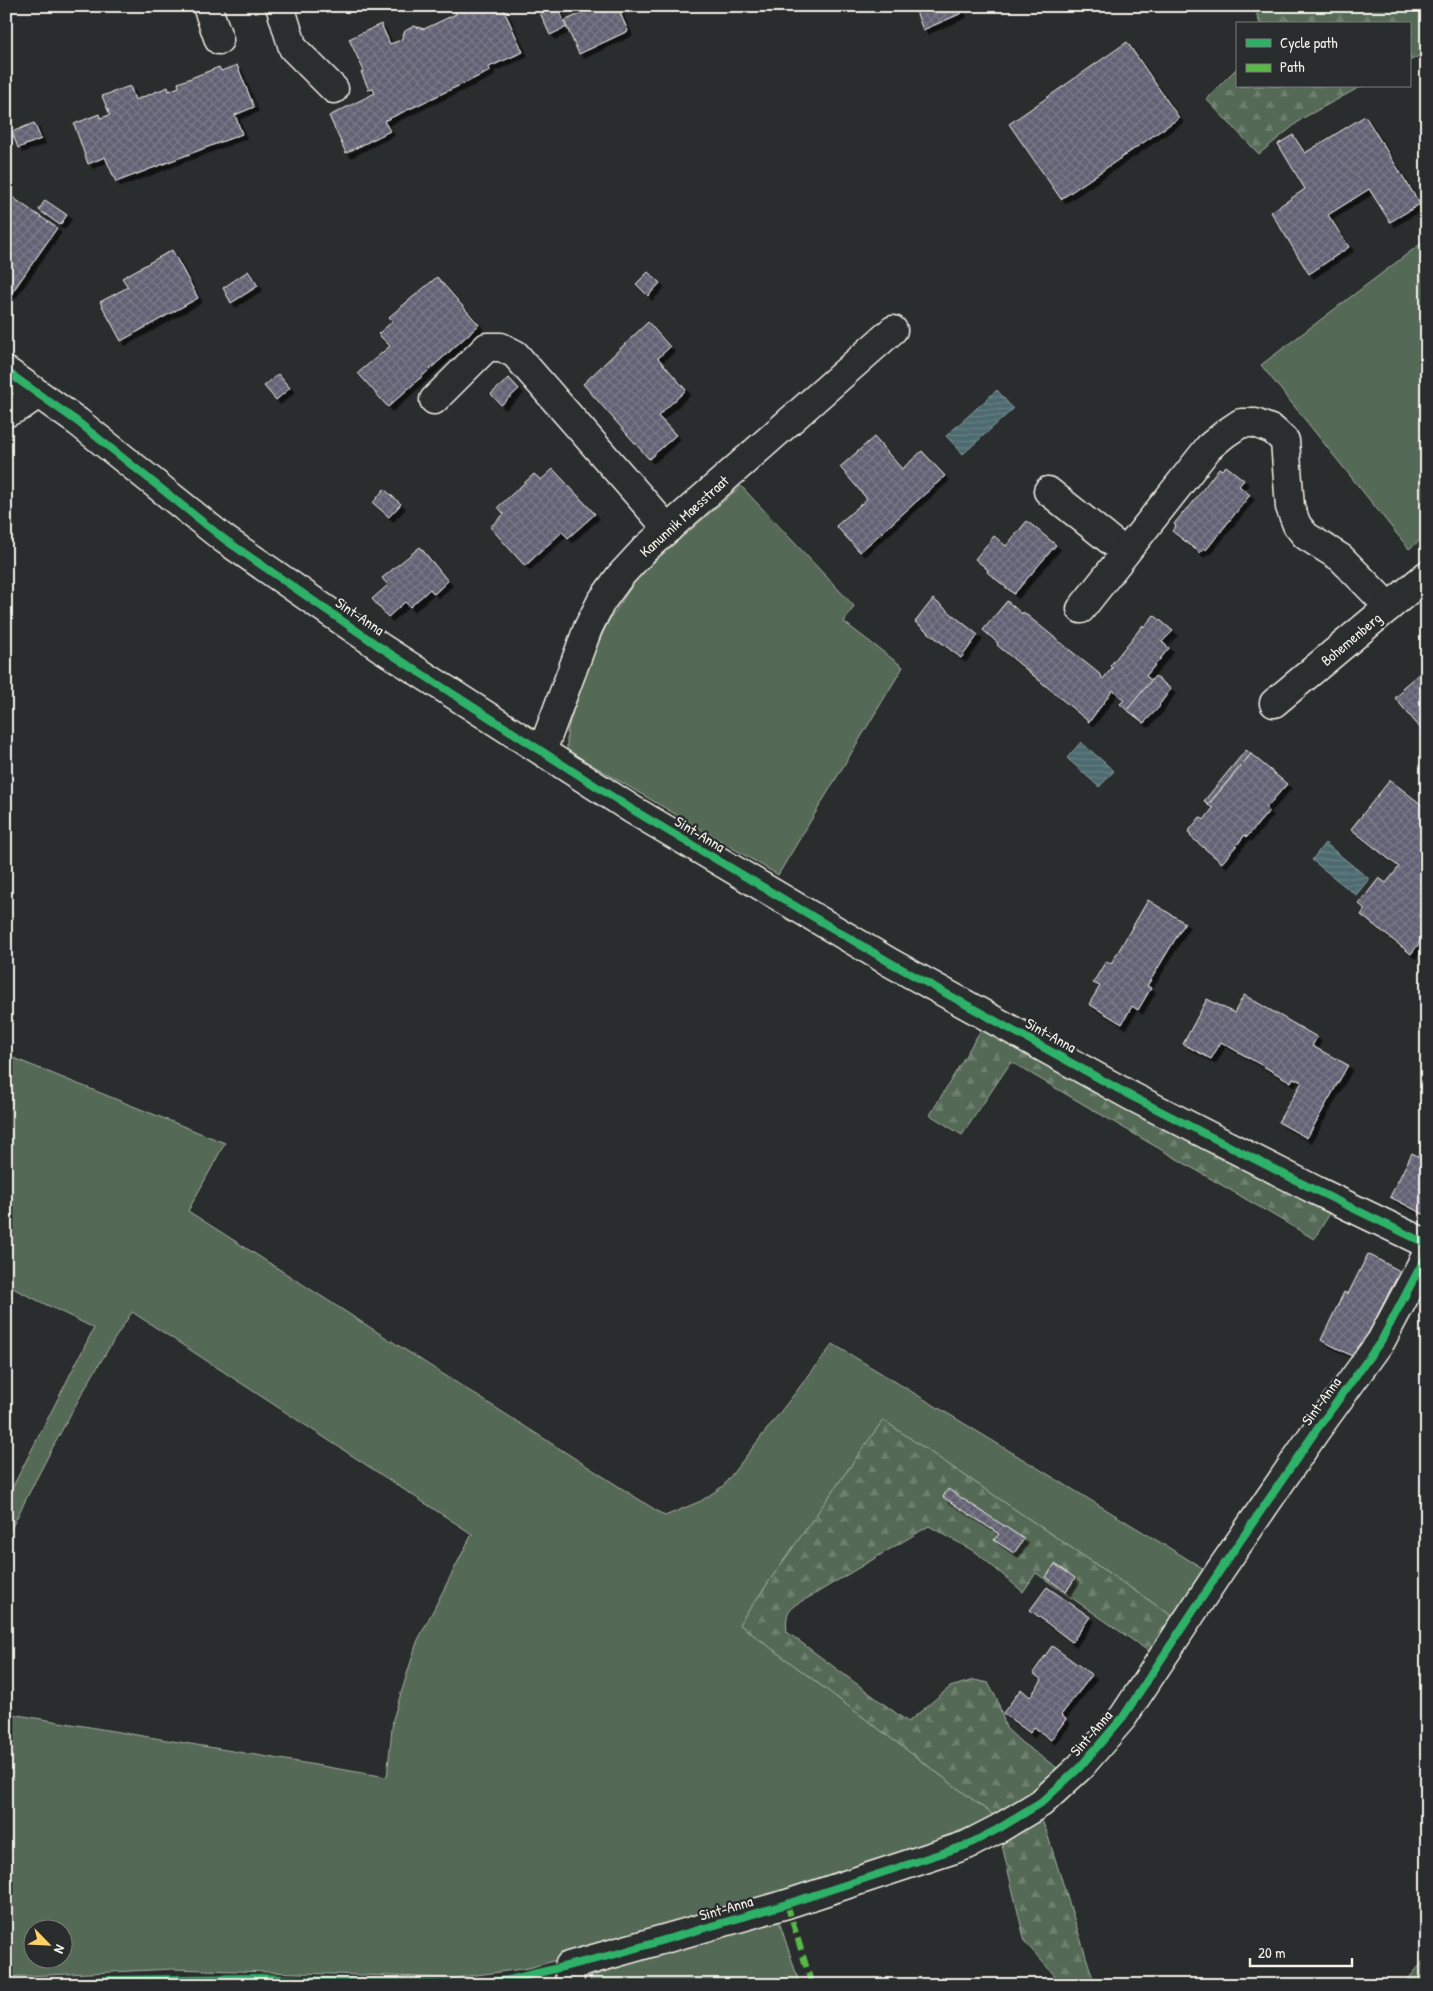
<svg xmlns="http://www.w3.org/2000/svg" width="1433" height="1991" viewBox="0 0 1433 1991" font-family="'Patrick Hand',sans-serif">
	<defs>
		<pattern id="forest-firs" width="22" height="20" patternUnits="userSpaceOnUse" patternTransform="scale(1.25)"><rect width="22" height="20" fill="#556b57"/><path d="M5 1l3.5 6h-7zM16 11l3.5 6h-7z" fill="#6e816f"/></pattern>
		<pattern id="water-rules" width="6" height="5" patternUnits="userSpaceOnUse" patternTransform="scale(1.25)"><rect width="6" height="5" fill="#4d6b71"/><path d="M0 2.5h6" fill="none" stroke="#678185"/></pattern>
		<pattern id="building-cross-hatch" width="8" height="8" patternUnits="userSpaceOnUse" patternTransform="scale(1.25)"><rect width="8" height="8" fill="#636274"/><path d="M0 0l8 8M0 8l8-8" fill="none" stroke="#7a7988"/></pattern>
		<filter id="shadow"><feDropShadow dx="4.5" dy="4.5" stdDeviation="0" flood-color="#0009"/></filter>
	</defs>
	<rect width="100%" height="100%" fill="#2a2d2e"/>
	<filter id="ink" filterUnits="userSpaceOnUse"><feTurbulence type="fractalNoise" baseFrequency=".02" numOctaves="2"/><feDisplacementMap in="SourceGraphic" scale="10" xChannelSelector="R" yChannelSelector="G"/><feConvolveMatrix kernelMatrix="1 2 1 2 8 2 1 2 1" color-interpolation-filters="sRGB"/></filter>
	<g filter="url(#ink)">
		<g fill="#556b57" stroke="#a4aea0" fill-rule="evenodd">
			<polygon points="1427,239 1427,535 1409,549 1261,365"/>
			<polygon points="741,486 854,606 844,622 903,667 778,875 567,750 567,732 582,677 608,622 640,574"/>
			<path d="M6,1055L225,1143L188,1211L665,1516L701,1501L723,1486L833,1344L1209,1572L1178,1620L883,1421L740,1624L996,1817L847,1873L699,1919L529,1968L455,1978L173,1969L6,1977V1713L387,1777L393,1719L417,1642L472,1534L132,1312C84,1384 45,1461 6,1539V1500L94,1328L6,1285ZM32,1928H62V1958H32Z"/>
			<polygon points="777,1915 800,1985 591,1985 590,1977"/>
			<polygon points="1427,1957 1427,1985 1403,1985"/>
		</g>
		<g fill="url(#forest-firs)" stroke="#a4aea0">
			<polygon points="1254,6 1427,6 1427,52 1409,61 1409,24 1260,24"/>
			<polygon points="1237,68 1237,86 1362,86 1303,118 1259,154 1206,99"/>
			<polygon points="985,1023 1331,1212 1314,1239 1011,1062 962,1135 930,1115"/>
			<path d="M883,1420L1178,1620L1154,1655L1036,1573L1023,1592L977,1553L929,1526L808,1598C789,1607 785,1611 787,1632L908,1722L950,1687L974,1680L988,1683L997,1699L1006,1728L1022,1743L1060,1770L1040,1791L996,1817L739,1624Z"/>
			<polygon points="1041,1818 1046,1830 1095,1985 1063,1985 1025,1942 1001,1841"/>
		</g>
		<g fill="url(#water-rules)" stroke="#90a1a1">
			<polygon points="997,390 1013,409 963,454 946,436"/>
			<polygon points="1081,742 1114,771 1099,787 1067,758"/>
			<polygon points="1325,843 1369,879 1356,895 1312,860"/>
		</g>
		<g fill="url(#building-cross-hatch)" stroke="#f4f1e8" filter="url(#shadow)">
			<polygon points="453,6 502,6 523,52 489,67 490,71 384,121 390,131 346,153 329,116 375,93 373,89 369,90 361,72 364,71 349,39 381,24 390,44 401,40 405,31 414,26 424,29 456,14"/>
			<polygon points="537,6 557,6 567,27 550,35"/>
			<polygon points="598,6 617,6 628,31 579,54 564,21"/>
			<polygon points="914,6 959,6 962,13 923,30"/>
			<polygon points="1127,42 1179,118 1061,199 1009,124"/>
			<polygon points="237,65 254,107 235,115 242,134 116,182 105,157 88,164 74,124 99,114 100,118 110,115 102,96 130,86 135,100 168,87 169,91 179,87 178,83 219,67 221,71"/>
			<polygon points="1365,116 1420,204 1390,222 1369,189 1328,215 1349,247 1309,274 1271,212 1305,189 1278,144 1293,135 1305,153"/>
			<polygon points="34,123 41,139 18,148 12,132"/>
			<polygon points="6,193 57,228 11,294 6,290"/>
			<polygon points="45,200 67,215 60,225 39,210"/>
			<polygon points="172,250 198,298 121,341 100,302 128,287 122,278"/>
			<polygon points="248,271 258,286 231,303 223,288"/>
			<polygon points="648,272 660,283 648,296 636,284"/>
			<polygon points="437,277 479,325 388,407 358,373 390,346 378,334 393,321 389,317"/>
			<polygon points="648,322 670,347 658,358 686,390 658,416 676,435 649,459 583,384"/>
			<polygon points="278,374 290,388 276,400 264,386"/>
			<polygon points="509,378 519,389 501,405 491,394"/>
			<polygon points="874,437 902,469 922,451 945,476 860,552 836,526 867,499 840,467"/>
			<polygon points="1226,466 1244,480 1239,486 1250,495 1206,550 1204,548 1200,553 1172,531 1176,526 1174,524 1187,508 1188,509 1219,468 1222,470"/>
			<polygon points="553,469 595,514 568,538 562,532 525,566 490,527 504,514 498,507 534,474 541,480"/>
			<polygon points="384,489 401,504 389,517 373,503"/>
			<polygon points="1027,521 1056,545 1014,594 987,572 988,570 975,559 994,536 1006,546"/>
			<polygon points="420,547 448,581 434,594 430,589 410,607 405,602 388,617 372,599 388,585 382,578"/>
			<polygon points="933,599 978,635 961,658 915,622"/>
			<polygon points="1007,601 1022,614 1023,612 1102,676 1101,677 1103,679 1112,668 1110,666 1143,625 1144,627 1154,615 1173,631 1162,642 1169,648 1146,676 1152,681 1127,710 1120,704 1124,700 1113,690 1089,722 997,645 998,643 983,630"/>
			<polygon points="1427,667 1427,736 1395,698 1404,690 1402,688"/>
			<polygon points="1155,676 1171,689 1159,705 1160,706 1144,723 1127,710"/>
			<polygon points="1246,750 1251,754 1208,805 1204,801"/>
			<polygon points="1251,754 1287,784 1266,808 1269,811 1247,837 1245,835 1222,863 1190,836 1191,834 1188,832 1200,817 1204,820 1213,808 1208,805"/>
			<polygon points="1390,780 1427,809 1427,933 1411,954 1361,915 1365,909 1359,904 1379,878 1386,883 1399,867 1351,829"/>
			<polygon points="1148,900 1185,923 1147,986 1151,988 1138,1010 1132,1006 1122,1024 1089,1004 1100,986 1093,983 1106,961 1111,964"/>
			<polygon points="1244,995 1317,1037 1312,1046 1348,1065 1307,1138 1278,1122 1302,1082 1293,1078 1291,1082 1221,1042 1211,1059 1183,1044 1207,999 1234,1013"/>
			<polygon points="1412,1153 1427,1161 1427,1216 1390,1197"/>
			<polygon points="1368,1254 1400,1271 1356,1358 1321,1340 1344,1292 1348,1294"/>
			<polygon points="948,1489 1024,1539 1014,1553 994,1540 999,1534 943,1497"/>
			<polygon points="1055,1564 1075,1578 1066,1592 1046,1577"/>
			<polygon points="1047,1587 1090,1617 1072,1642 1030,1610"/>
			<polygon points="1052,1646 1092,1675 1061,1715 1066,1719 1051,1740 1034,1727 1030,1733 1003,1713 1021,1689 1030,1697 1042,1680 1033,1673"/>
		</g>
		<g fill="none" stroke-linecap="round" stroke-linejoin="round">
			<g stroke="#f4f1e8" stroke-width="31">
				<g id="minor">
					<polyline points="207,6 219,40"/>
					<polyline points="280,6 293,48 334,89"/>
					<polyline points="6,371 78,422 224,539 380,647 633,810 891,963 1131,1096 1315,1190 1427,1244"/>
					<polyline points="434,400 487,347 501,347 515,354 668,529"/>
					<polyline points="6,413 21,406 38,394"/>
					<polyline points="1048,491 1125,552"/>
					<polyline points="1081,609 1209,447 1226,433 1241,423 1255,423 1273,430 1285,441 1290,507 1297,525 1306,536 1341,558 1389,607"/>
					<polyline points="1274,703 1427,575"/>
					<polyline points="542,751 588,628 601,602 620,576 645,549 893,330"/>
					<polyline points="570,1985 569,1966 787,1904 967,1845 998,1829 1041,1803 1080,1767 1123,1717 1221,1569 1315,1432 1381,1341 1427,1254"/>
				</g>
			</g>
			<use href="#minor" stroke="#2a2d2e" stroke-width="28"/>
			<polyline stroke="#58b947" stroke-width="6" stroke-dasharray="12 6" stroke-linecap="butt" points="787,1904 812,1985"/>
			<g stroke="#2a2d2e" stroke-width="11">
				<g id="cycleway">
					<polyline points="6,371 78,422 224,539 380,647 633,810 891,963 1131,1096 1315,1190 1427,1244"/>
					<polyline points="30,1985 110,1980 260,1978 348,1982 458,1985 509,1980 616,1954 787,1904 967,1845 998,1829 1041,1803 1080,1767 1123,1717 1221,1569 1315,1432 1381,1341 1427,1254"/>
				</g>
			</g>
			<use href="#cycleway" stroke="#2db169" stroke-width="8"/>
		</g>
	</g>
	<g text-anchor="middle" dominant-baseline="central" stroke-width="4.5" stroke-linejoin="round" paint-order="stroke">
		<g font-size="15" fill="#f4f1e8" stroke="#2a2d2e">
			<text transform="translate(684 516) rotate(-42)">Kanunnik Maesstraat</text>
			<text transform="translate(360 616) rotate(34)">Sint-Anna</text>
			<text transform="translate(1351 639) rotate(-40)">Bohemenberg</text>
			<text transform="translate(700 834) rotate(31)">Sint-Anna</text>
			<text transform="translate(1051 1035) rotate(29)">Sint-Anna</text>
			<text transform="translate(1321 1401) rotate(-54)">Sint-Anna</text>
			<text transform="translate(1091 1733) rotate(-49)">Sint-Anna</text>
			<text transform="translate(726 1908) rotate(-16)">Sint-Anna</text>
		</g>
	</g>
	<rect width="1433" height="1991" fill="none" stroke="#2a2d2e" stroke-width="25"/>
	<rect x="12" y="12" width="1408" height="1966" fill="none" stroke="#f4f1e8" stroke-width="2" filter="url(#ink)"/>
	<rect x="1236" y="22" width="175" height="65" fill="#2a2d2e" stroke="#7b7b78"/>
	<rect x="1246" y="39" width="25" height="8" fill="#2db169" stroke="#7b7b78"/>
	<text x="1280" y="48" font-size="15" fill="#f4f1e8">Cycle path</text>
	<rect x="1246" y="64" width="25" height="8" fill="#58b947" stroke="#7b7b78"/>
	<text x="1280" y="72" font-size="15" fill="#f4f1e8">Path</text>
	<g transform="translate(48 1944) rotate(114)"><circle r="24" fill="#2a2d2e" stroke="#7b7b78"/>
	<path d="M0-4L9 19L0 12L-9 19Z" fill="#ffd166"/>
	<text y="-8" font-size="14" font-weight="bold" text-anchor="middle" fill="#f4f1e8">N</text>
	</g>
	<path d="M1250 1958v8h102v-8" fill="none" stroke="#f4f1e8" stroke-width="2.5"/>
	<text x="1258" y="1958" font-size="15" fill="#f4f1e8" stroke="#2a2d2e" stroke-width="4" paint-order="stroke">20 m</text>
</svg>
